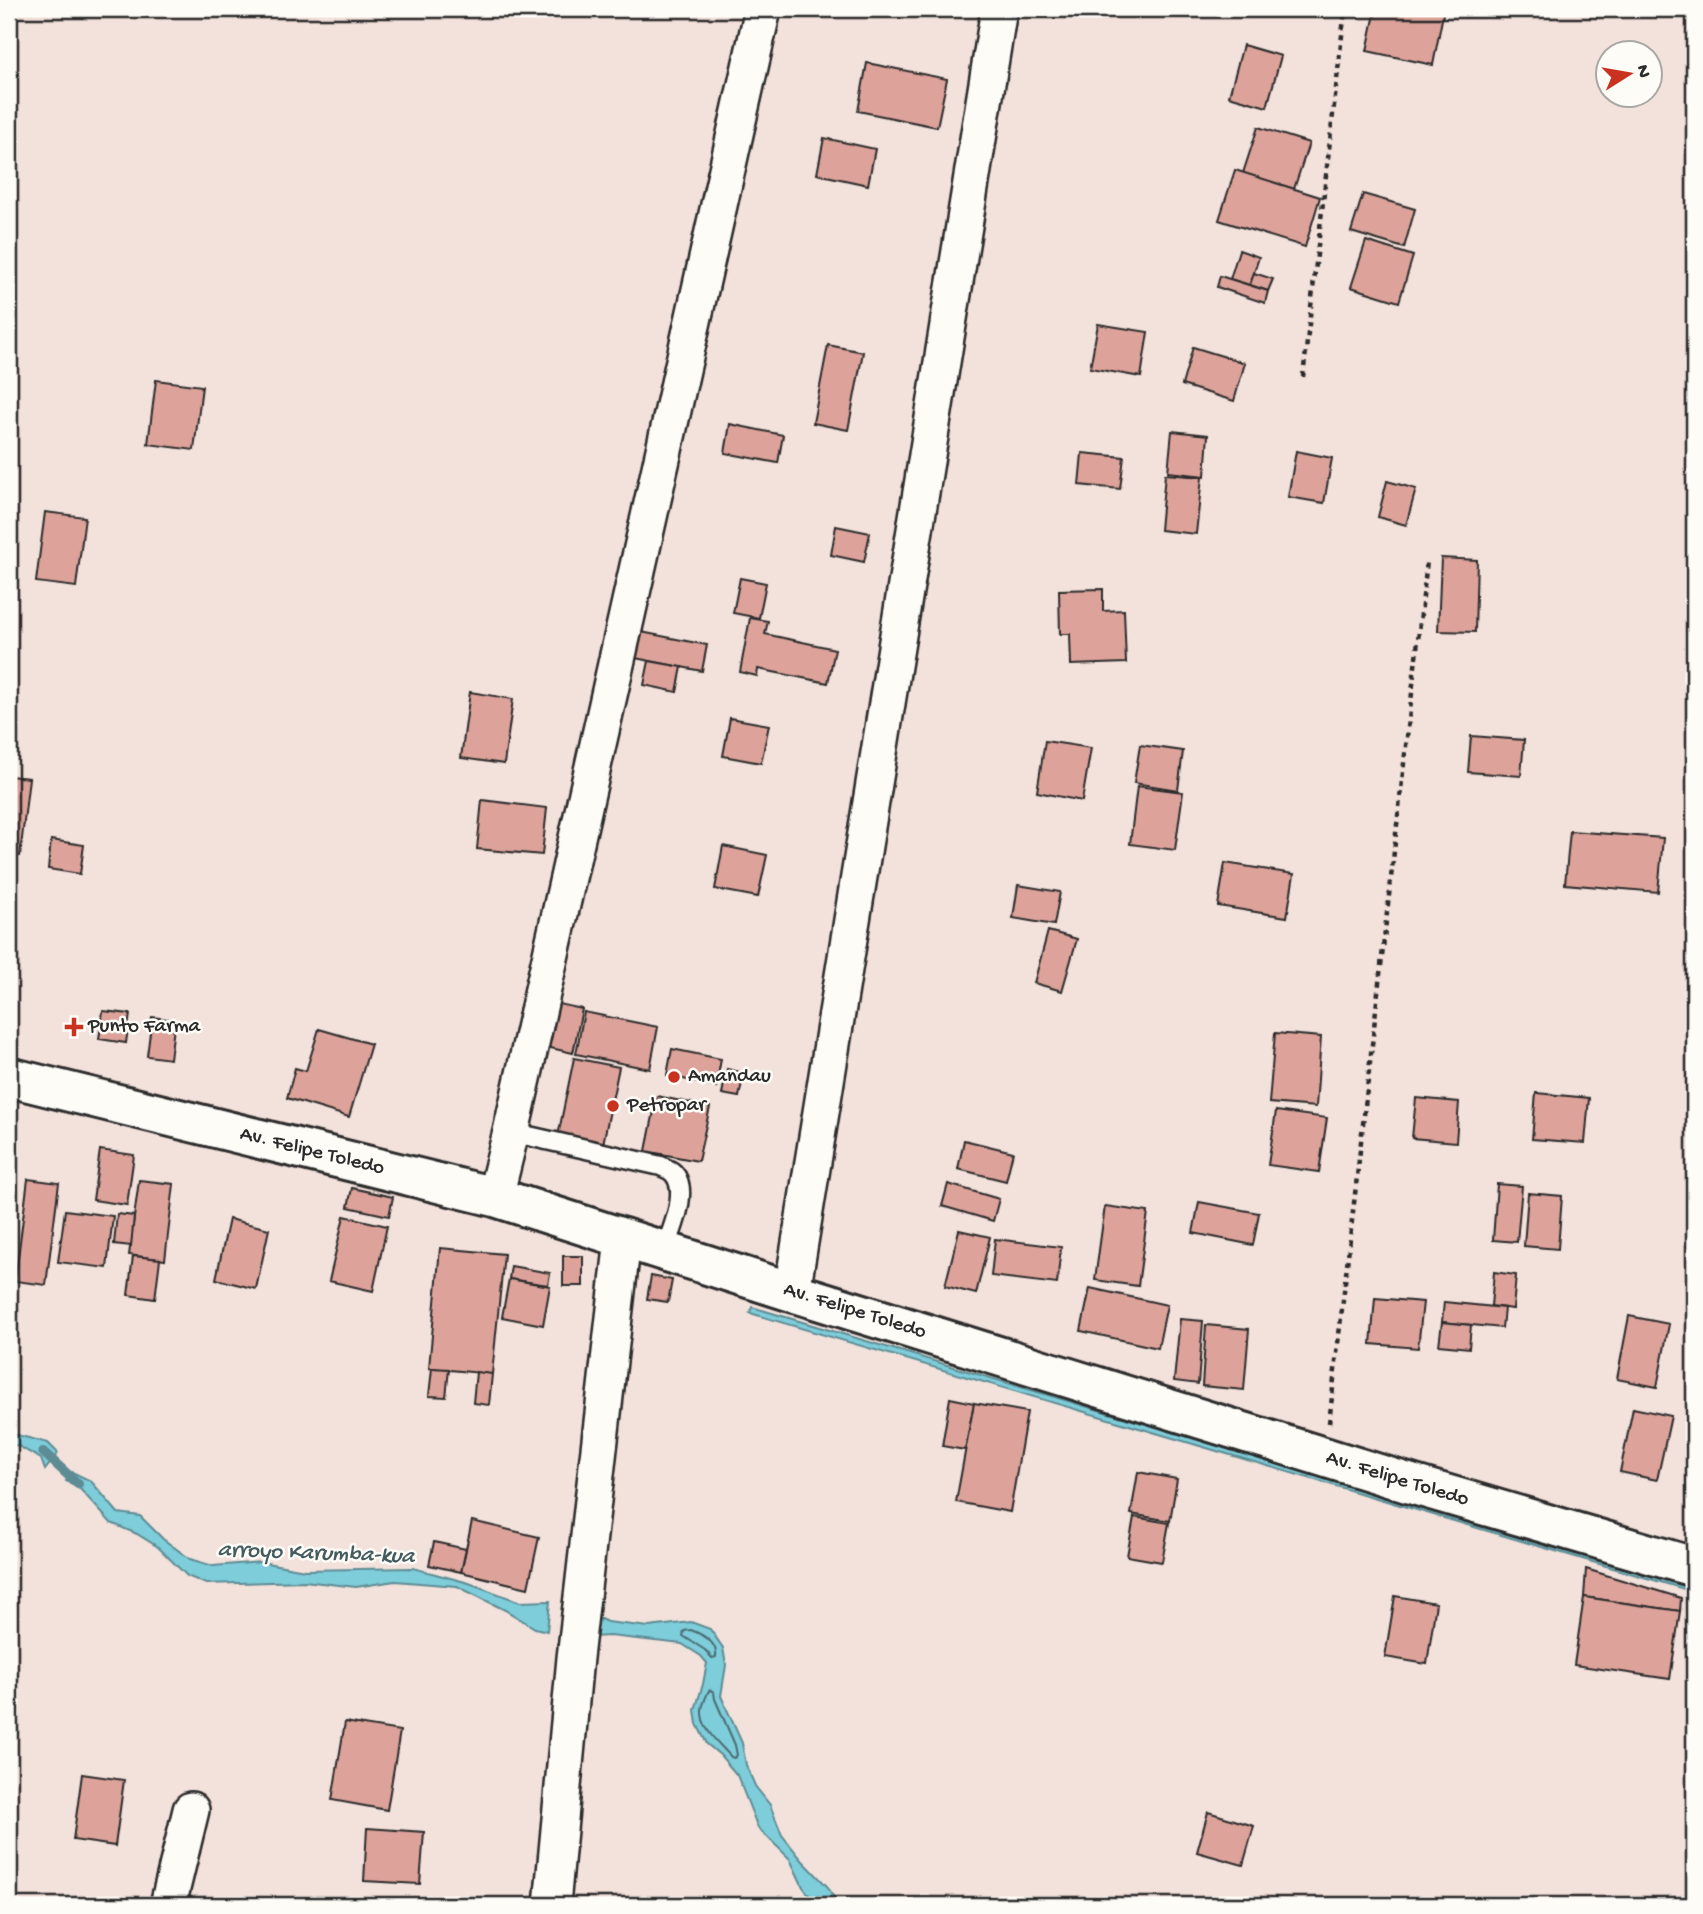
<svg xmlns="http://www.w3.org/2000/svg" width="1703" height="1914" viewBox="0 0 1703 1914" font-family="'Gochi Hand',sans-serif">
	<rect width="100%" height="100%" fill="#f3e1db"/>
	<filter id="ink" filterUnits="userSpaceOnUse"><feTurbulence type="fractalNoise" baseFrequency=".0143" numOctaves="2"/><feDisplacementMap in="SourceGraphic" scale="14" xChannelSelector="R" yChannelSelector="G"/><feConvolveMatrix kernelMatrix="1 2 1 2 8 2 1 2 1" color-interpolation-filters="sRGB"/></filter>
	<g filter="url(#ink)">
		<g fill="#7ecdda" stroke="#5d8c94" stroke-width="2">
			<polygon points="752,1307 1694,1587 1694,1592 750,1313"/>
			<polygon points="9,1433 48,1443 58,1453 45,1470 41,1459 18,1446 9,1443"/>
			<polygon points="72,1472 91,1481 118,1513 140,1516 163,1539 190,1559 213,1566 261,1562 305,1570 413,1568 469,1583 520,1602 550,1601 547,1631 535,1628 505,1610 457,1586 395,1581 356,1587 304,1581 206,1584 187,1576 158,1547 137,1534 111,1523 81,1490 66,1481"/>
			<polygon points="596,1617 607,1622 649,1627 691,1622 710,1629 723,1648 726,1665 721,1696 742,1743 746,1765 755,1786 770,1805 782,1835 802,1860 828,1887 838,1905 817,1905 803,1887 790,1859 758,1828 737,1775 720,1755 707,1744 697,1724 695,1710 703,1684 707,1663 701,1656 682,1644 610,1636 593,1637"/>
		</g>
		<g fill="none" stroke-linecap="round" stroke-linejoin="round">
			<g stroke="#4c6c71" stroke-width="2">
				<path d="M691,1630C704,1635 718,1643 716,1657L712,1658L705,1650L683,1636L684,1631Z"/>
				<path d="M710,1690L714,1692L715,1699L735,1745L737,1755L734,1758L731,1757C720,1744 700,1729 702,1709C703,1704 706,1697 708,1692Z"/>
			</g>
			<polyline stroke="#5d8c94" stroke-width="10" points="43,1452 78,1484"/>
		</g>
		<g fill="#dda39b" stroke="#2b2b2b" stroke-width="2">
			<polygon points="1376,9 1444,9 1433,65 1367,51"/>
			<polygon points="1243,45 1281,56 1267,107 1229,96"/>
			<polygon points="867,63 947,79 937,127 858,111"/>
			<polygon points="1258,127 1309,143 1294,189 1243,173"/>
			<polygon points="824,138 875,149 868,185 817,174"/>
			<polygon points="1235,170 1320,197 1305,247 1219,220"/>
			<polygon points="1363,194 1415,209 1404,248 1351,232"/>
			<polygon points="1366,241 1413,256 1399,302 1351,287"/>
			<polygon points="1239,250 1259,257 1250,285 1230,279"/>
			<polygon points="1254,273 1273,279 1268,291 1250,285"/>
			<polygon points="1220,276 1268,291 1265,303 1217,287"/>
			<polygon points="1098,324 1148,332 1141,377 1090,368"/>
			<polygon points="828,345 863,352 848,430 813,423"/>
			<polygon points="1193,347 1245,363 1234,401 1182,385"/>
			<polygon points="156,380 202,386 194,450 148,444"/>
			<polygon points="730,424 783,435 778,463 725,453"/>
			<polygon points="1172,431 1208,435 1205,476 1168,472"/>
			<polygon points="1296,451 1332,458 1324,503 1288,497"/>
			<polygon points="1082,453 1124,457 1120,489 1079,485"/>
			<polygon points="1165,474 1202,477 1196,534 1160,530"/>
			<polygon points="1387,481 1416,489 1406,525 1378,517"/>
			<polygon points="45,512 85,517 76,587 36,582"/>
			<polygon points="836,526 870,533 864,562 831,555"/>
			<polygon points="1441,558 1477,560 1475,632 1438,631"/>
			<polygon points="740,578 766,583 759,618 733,613"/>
			<polygon points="1103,589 1103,611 1124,610 1126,663 1071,665 1070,634 1060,634 1059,590"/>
			<polygon points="750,618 768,621 765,634 835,649 828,683 758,669 757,676 740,672"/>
			<polygon points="636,631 707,645 702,671 630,657"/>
			<polygon points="649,661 682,667 677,692 644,685"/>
			<polygon points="470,692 513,699 504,764 461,758"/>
			<polygon points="730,718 769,725 761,763 723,756"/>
			<polygon points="1471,736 1524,740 1521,776 1468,772"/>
			<polygon points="1045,741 1091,748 1082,801 1037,792"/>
			<polygon points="1140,745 1183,751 1178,790 1134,783"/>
			<polygon points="9,776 29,778 20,856 9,855"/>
			<polygon points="1137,786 1183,792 1175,850 1130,844"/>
			<polygon points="482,800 547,808 542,855 477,849"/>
			<polygon points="1570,831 1663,838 1658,892 1565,884"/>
			<polygon points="51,840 84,845 80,874 48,869"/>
			<polygon points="723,846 767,855 758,897 715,889"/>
			<polygon points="1225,863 1294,874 1287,917 1218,906"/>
			<polygon points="1018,885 1060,892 1054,925 1013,918"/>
			<polygon points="1048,931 1077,939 1062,991 1034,983"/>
			<polygon points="554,1003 582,1009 573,1053 546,1047"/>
			<polygon points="103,1011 130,1014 126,1043 99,1039"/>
			<polygon points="584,1012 658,1027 650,1069 576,1054"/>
			<polygon points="152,1017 175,1020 170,1059 147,1056"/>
			<polygon points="319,1029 371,1044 349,1117 287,1098 295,1068 306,1071"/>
			<polygon points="1275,1033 1321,1037 1316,1107 1269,1103"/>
			<polygon points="672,1049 721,1059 716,1087 667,1075"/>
			<polygon points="574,1058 619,1067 603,1144 558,1136"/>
			<polygon points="727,1069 744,1073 739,1097 722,1094"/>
			<polygon points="1536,1093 1589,1098 1585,1143 1532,1139"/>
			<polygon points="657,1096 710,1107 698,1161 646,1151"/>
			<polygon points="1416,1098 1459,1102 1456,1142 1412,1138"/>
			<polygon points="1276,1111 1327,1118 1319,1172 1268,1165"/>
			<polygon points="964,1140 1013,1152 1006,1181 958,1169"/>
			<polygon points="100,1150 134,1155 127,1205 93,1200"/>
			<polygon points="28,1179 59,1183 46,1285 15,1281"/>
			<polygon points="139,1180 174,1184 165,1260 129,1255"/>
			<polygon points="948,1184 999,1199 993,1221 942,1206"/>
			<polygon points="1497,1184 1522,1186 1517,1242 1493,1240"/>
			<polygon points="352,1188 393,1197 389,1216 348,1207"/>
			<polygon points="1528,1193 1562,1196 1558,1249 1524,1246"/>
			<polygon points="1199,1202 1259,1213 1253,1245 1193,1233"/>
			<polygon points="1105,1206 1148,1212 1138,1286 1095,1280"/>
			<polygon points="65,1210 113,1216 107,1268 58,1262"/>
			<polygon points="117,1214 134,1216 131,1246 114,1244"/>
			<polygon points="344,1216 387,1226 373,1291 329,1281"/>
			<polygon points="229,1219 269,1229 256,1289 216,1279"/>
			<polygon points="959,1230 990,1237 976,1294 945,1286"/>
			<polygon points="995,1239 1061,1247 1057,1284 991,1276"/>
			<polygon points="440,1248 504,1254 492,1374 429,1368"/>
			<polygon points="133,1256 160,1259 155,1299 128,1295"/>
			<rect x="563" y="1256" width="20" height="30"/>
			<polygon points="511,1266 550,1273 548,1285 509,1279"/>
			<polygon points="1494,1272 1516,1275 1513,1309 1491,1306"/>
			<polygon points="651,1276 672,1280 668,1302 647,1299"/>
			<polygon points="509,1279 550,1286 543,1325 502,1317"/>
			<polygon points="1090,1288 1167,1305 1158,1348 1081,1331"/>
			<polygon points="1375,1298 1423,1302 1418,1348 1371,1344"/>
			<polygon points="1444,1302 1504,1308 1502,1328 1442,1322"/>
			<polygon points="1629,1316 1669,1324 1657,1387 1617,1379"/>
			<polygon points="1180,1319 1203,1321 1198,1384 1174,1381"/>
			<polygon points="1442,1322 1471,1325 1469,1348 1439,1345"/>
			<polygon points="1206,1325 1249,1329 1244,1390 1202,1386"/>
			<polygon points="432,1368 449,1369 446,1397 429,1396"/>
			<polygon points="476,1372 492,1374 489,1405 473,1403"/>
			<polygon points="950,1398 974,1403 965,1450 942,1446"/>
			<polygon points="974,1403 1027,1412 1010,1512 956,1502"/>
			<polygon points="1633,1408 1671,1416 1657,1480 1620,1472"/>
			<polygon points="1138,1472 1177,1479 1170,1521 1131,1514"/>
			<polygon points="1134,1517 1169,1523 1162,1562 1127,1556"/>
			<polygon points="472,1521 539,1537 528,1588 461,1572"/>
			<polygon points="434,1542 466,1549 461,1572 429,1565"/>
			<polygon points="1586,1569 1681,1598 1680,1611 1584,1597"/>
			<polygon points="1395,1596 1436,1603 1427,1664 1385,1657"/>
			<polygon points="1584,1597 1680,1611 1670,1679 1574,1665"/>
			<polygon points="345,1722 400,1731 387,1810 332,1800"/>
			<polygon points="82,1774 124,1780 115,1846 73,1840"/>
			<polygon points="1208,1812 1254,1826 1243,1865 1197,1852"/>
			<polygon points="367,1828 424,1832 420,1884 364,1881"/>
		</g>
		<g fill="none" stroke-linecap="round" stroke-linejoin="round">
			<g stroke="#2b2b2b" stroke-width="23">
				<path id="service" d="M511,1132L661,1166C664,1168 668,1169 671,1171C692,1187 671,1232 664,1252"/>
			</g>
			<g stroke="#2b2b2b" stroke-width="40">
				<g id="minor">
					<polyline points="495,1197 511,1132 763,9"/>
					<polyline points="792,1292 999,9"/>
					<polyline points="168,1905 191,1810"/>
					<polyline points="552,1905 575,1658 623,1239"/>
				</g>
			</g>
			<g stroke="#2b2b2b" stroke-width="44">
				<g id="secondary">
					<path id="s1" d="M9,1077L495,1197L792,1292L1411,1484L1694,1567"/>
				</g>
			</g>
			<g stroke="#2b2b2b" stroke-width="4.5" stroke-dasharray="5 5" stroke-linecap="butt">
				<polyline points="1303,377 1345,9"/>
				<polyline points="1329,1423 1427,561"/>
			</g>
			<use href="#service" stroke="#fdfcf7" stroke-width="18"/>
			<use href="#minor" stroke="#fdfcf7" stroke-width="35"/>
			<use href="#secondary" stroke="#fdfcf7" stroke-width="38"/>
		</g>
	</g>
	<g fill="#c8321e" stroke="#fdfcf7" stroke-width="2.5">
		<path d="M70.5 1016.5h7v7h7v7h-7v7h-7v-7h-7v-7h7z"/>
		<circle cx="674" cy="1077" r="7"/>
		<circle cx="613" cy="1106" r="7"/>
	</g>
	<g text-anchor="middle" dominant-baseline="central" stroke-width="5" stroke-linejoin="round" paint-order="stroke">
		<g font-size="21" fill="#2b2b2b" stroke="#fdfcf7" text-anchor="start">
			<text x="88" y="1027">Punto Farma</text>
			<text x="688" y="1077">Amandau</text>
			<text x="627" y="1106">Petropar</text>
		</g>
		<g font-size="21" fill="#2b2b2b" stroke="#fdfcf7">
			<text stroke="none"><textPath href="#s1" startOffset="312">Av. Felipe Toledo</textPath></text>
			<text stroke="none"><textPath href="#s1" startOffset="878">Av. Felipe Toledo</textPath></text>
			<text stroke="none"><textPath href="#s1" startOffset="1446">Av. Felipe Toledo</textPath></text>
		</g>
		<g font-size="23" font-style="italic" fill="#445c60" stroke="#fdfcf7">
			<text transform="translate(316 1554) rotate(2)">arroyo Karumba-kua</text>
		</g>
	</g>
	<rect width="1703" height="1914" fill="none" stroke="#fdfcf7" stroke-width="35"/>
	<rect x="18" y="18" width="1668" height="1879" fill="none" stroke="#2b2b2b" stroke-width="2.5" filter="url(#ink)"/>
	<g transform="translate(1629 74) rotate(79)"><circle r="33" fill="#fdfcf7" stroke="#a9a8a5" stroke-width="2"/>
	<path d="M0-5L12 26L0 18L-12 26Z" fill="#c8321e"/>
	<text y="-10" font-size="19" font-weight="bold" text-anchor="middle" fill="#2b2b2b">N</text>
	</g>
</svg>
